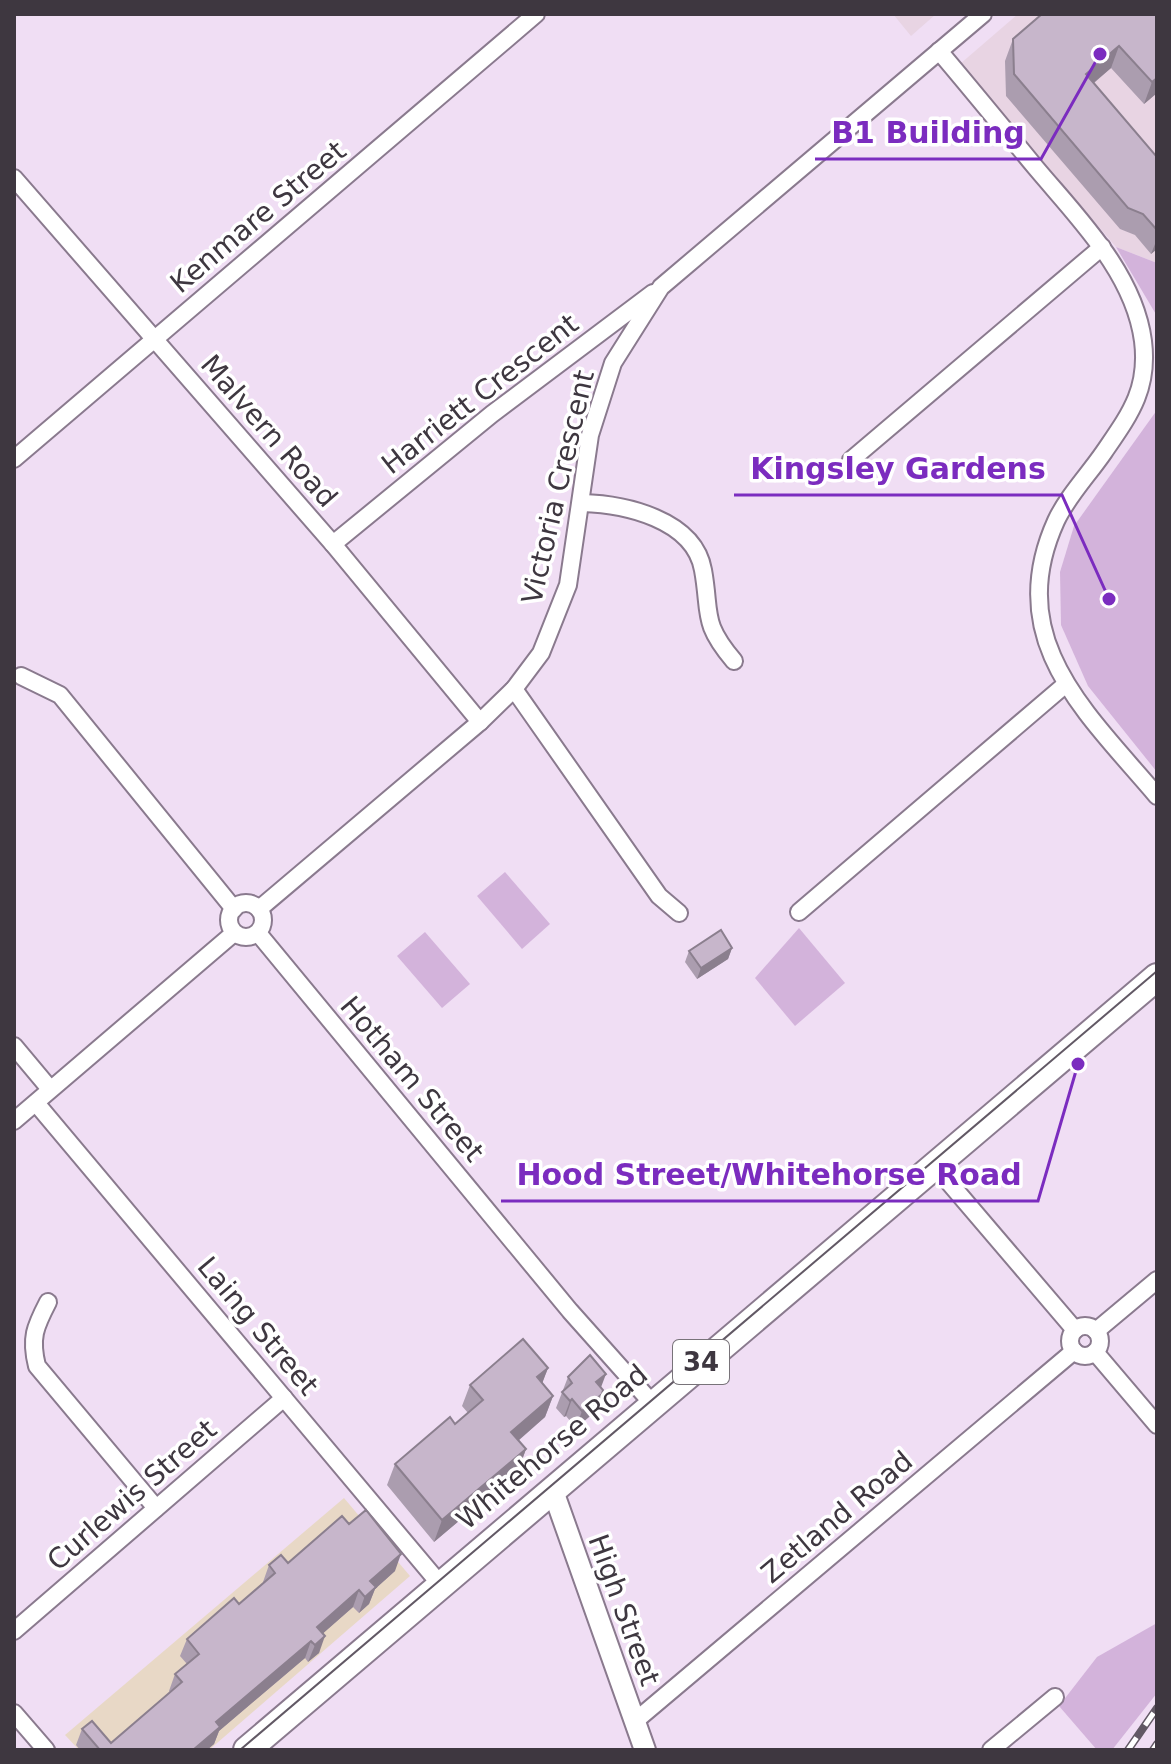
<svg xmlns="http://www.w3.org/2000/svg" width="1171" height="1764" viewBox="0 0 1171 1764" font-family="'DejaVu Sans',sans-serif">
	<rect width="100%" height="100%" fill="#f0def4"/>
	<polygon fill="#e8d8c6" points="344,1498 410,1576 209,1750 79,1750 65,1735"/>
	<g fill="#e8d4e3">
		<polygon points="893,14 936,14 911,36"/>
		<polygon points="1018,14 1157,14 1157,263 1116,247 960,64"/>
	</g>
	<g fill="#d3b3db">
		<polygon points="1116,247 1157,263 1157,316"/>
		<polygon points="1157,410 1157,772 1088,686 1061,625 1060,572 1074,526"/>
		<polygon points="505,872 550,924 522,949 477,896"/>
		<polygon points="799,928 845,983 795,1026 755,978"/>
		<polygon points="425,932 470,984 442,1008 397,956"/>
		<polygon points="1157,1623 1157,1693 1112,1750 1097,1750 1059,1706 1097,1657"/>
	</g>
	<g fill="none" stroke-linecap="round" stroke-linejoin="round">
		<g stroke="#8a7a8e" stroke-width="20">
			<g id="minor">
				<path d="M939,51C972,90 1004,129 1036,168C1078,218 1134,273 1143,341C1149,389 1130,414 1104,452C1089,474 1067,497 1056,521C1002,640 1087,713 1157,796"/>
				<polyline points="14,178 333,544 480,722"/>
				<polyline points="14,459 536,14"/>
				<polyline points="851,460 1102,247"/>
				<path d="M582,503C624,504 694,519 703,570C711,614 701,622 734,661"/>
				<polyline points="333,544 492,414 653,293"/>
				<polyline points="21,676 60,695 234,909"/>
				<polyline points="514,689 659,896 679,913"/>
				<circle cx="246" cy="920" r="17"/>
				<polyline points="259,909 480,722 514,689 541,653 568,585 590,435 613,363 661,287 983,14"/>
				<polyline points="799,912 1066,684"/>
				<polyline points="258,933 570,1311 652,1403"/>
				<polyline points="14,1046 50,1089"/>
				<polyline points="36,1103 440,1584"/>
				<polyline points="14,1121 234,933"/>
				<polyline points="935,1166 1075,1330"/>
				<path d="M48,1302C35,1327 30,1338 37,1366L156,1508"/>
				<circle cx="1085" cy="1341" r="15"/>
				<polyline points="1096,1331 1157,1280"/>
				<polyline points="1095,1352 1157,1425"/>
				<polyline points="14,1631 284,1398"/>
				<polyline points="14,1713 46,1750"/>
				<polyline points="634,1722 1074,1351"/>
				<polyline points="991,1750 1055,1697"/>
			</g>
		</g>
		<g stroke="#8a7a8e" stroke-width="24">
			<polyline id="tertiary" points="552,1488 645,1750"/>
		</g>
		<g stroke="#8a7a8e" stroke-width="30">
			<polyline id="primary" points="247,1750 1157,977"/>
		</g>
		<use href="#minor" stroke="#fff" stroke-width="16"/>
		<use href="#tertiary" stroke="#fff" stroke-width="20"/>
		<use href="#primary" stroke="#fff" stroke-width="26"/>
		<polyline stroke="#625965" stroke-width="2" points="240,1750 1157,971"/>
		<g stroke="#625965" stroke-width="8">
			<g id="rail">
				<polyline points="1128,1750 1157,1708"/>
				<polyline points="1153,1750 1157,1744"/>
			</g>
		</g>
		<use href="#rail" stroke="#fff" stroke-width="5" stroke-dasharray="15" stroke-linecap="butt"/>
	</g>
	<g fill="#ab9daf">
		<polygon points="1157,14 1157,93 1144,104 1111,68 1094,83 1157,157 1157,249 1151,254 1135,235 1120,229 1006,96 1005,61 1013,39"/>
		<polygon points="732,948 728,959 697,979 685,962 689,951"/>
		<polygon points="548,1368 542,1383 553,1396 545,1417 518,1441 526,1449 518,1471 434,1542 387,1485 395,1464 455,1424 468,1413 462,1406 470,1385"/>
		<polygon points="568,1377 601,1388 602,1394 596,1411 576,1428 566,1416 564,1417 556,1408"/>
		<polygon points="288,1563 395,1571 375,1589 369,1604 359,1613 353,1607 323,1633 319,1653 308,1662 305,1658 219,1731 214,1744 207,1750 80,1750 76,1745 82,1729 111,1743 170,1692 169,1691 175,1674 187,1664 180,1656 187,1639 239,1604 264,1583 263,1582 269,1565"/>
	</g>
	<g fill="#8b7f8e">
		<polygon points="1119,46 1111,68 1078,96 1086,74"/>
		<polygon points="1157,78 1157,93 1144,104 1152,82"/>
		<polygon points="1157,239 1157,249 1151,254"/>
		<polygon points="732,948 728,959 697,979 701,968"/>
		<polygon points="548,1368 540,1389 537,1377"/>
		<polygon points="606,1374 600,1390 596,1382"/>
		<polygon points="602,1394 596,1411 576,1428 582,1411"/>
		<polygon points="553,1396 545,1417 503,1454 511,1432"/>
		<polygon points="572,1399 566,1416 564,1417 570,1401"/>
		<polygon points="526,1449 518,1471 434,1542 442,1520"/>
		<polygon points="401,1554 395,1571 375,1589 369,1604 359,1613 370,1581"/>
		<polygon points="359,1590 353,1607 311,1644 317,1627"/>
		<polygon points="325,1636 319,1653 308,1662 315,1645"/>
		<polygon points="311,1641 305,1658 219,1731 214,1744 207,1750 193,1750 216,1722"/>
	</g>
	<g fill="#c7b6cb" stroke="#8b7f8e" stroke-width="2">
		<polygon points="1042,14 1157,14 1157,78 1152,82 1119,46 1086,74 1157,157 1157,230 1143,214 1128,208 1014,74 1013,39"/>
		<polygon points="721,930 732,948 701,968 689,951"/>
		<polygon points="523,1339 548,1368 537,1377 553,1396 511,1432 526,1449 442,1520 395,1464 450,1417 455,1424 483,1400 470,1385"/>
		<polygon points="590,1355 606,1374 596,1382 603,1390 602,1394 582,1411 572,1399 570,1401 562,1392 572,1383 568,1377"/>
		<polygon points="366,1510 401,1554 370,1581 376,1587 365,1597 359,1590 317,1627 325,1636 315,1645 311,1641 216,1722 220,1727 193,1750 100,1750 82,1729 92,1721 111,1743 182,1682 175,1674 199,1654 187,1639 234,1598 239,1604 275,1573 269,1565 281,1555 288,1563 342,1516 349,1524"/>
	</g>
	<g text-anchor="middle" dominant-baseline="central" stroke-width="7" stroke-linejoin="round" paint-order="stroke">
		<rect fill="#fff" stroke="#787379" stroke-width="2" x="673" y="1340" width="56" height="44" rx="6"/>
		<g font-size="26" font-weight="bold" fill="#3e3740">
			<text x="701" y="1362">34</text>
		</g>
		<g font-size="28" fill="#3e3740" stroke="#fff">
			<text transform="translate(258 217) rotate(-40)">Kenmare Street</text>
			<text transform="translate(480 394) rotate(-38)">Harriett Crescent</text>
			<text transform="translate(269 431) rotate(49)">Malvern Road</text>
			<text transform="translate(558 487) rotate(-77)">Victoria Crescent</text>
			<text transform="translate(412 1079) rotate(50)">Hotham Street</text>
			<text transform="translate(258 1326) rotate(50)">Laing Street</text>
			<text transform="translate(552 1447) rotate(-40)">Whitehorse Road</text>
			<text transform="translate(132 1495) rotate(-41)">Curlewis Street</text>
			<text transform="translate(837 1517) rotate(-40)">Zetland Road</text>
			<text transform="translate(624 1610) rotate(70)">High Street</text>
		</g>
	</g>
	<path fill="none" stroke="#7b2cbf" stroke-width="3" d="M1100 54L1041 159H815M1109 599L1062 495H734M1078 1064L1038 1201H501"/>
	<g fill="#7b2cbf" stroke="#fff" stroke-width="3">
		<circle cx="1100" cy="54" r="8"/>
		<circle cx="1109" cy="599" r="8"/>
		<circle cx="1078" cy="1064" r="8"/>
	</g>
	<g font-size="30" text-anchor="middle" font-weight="bold" fill="#7b2cbf" stroke="#fff" stroke-width="7" stroke-linejoin="round" paint-order="stroke">
		<text x="928" y="143">B1 Building</text>
		<text x="898" y="479">Kingsley Gardens</text>
		<text x="769" y="1185">Hood Street/Whitehorse Road</text>
	</g>
	<rect width="1171" height="1764" fill="none" stroke="#3e3740" stroke-width="32"/>
</svg>
